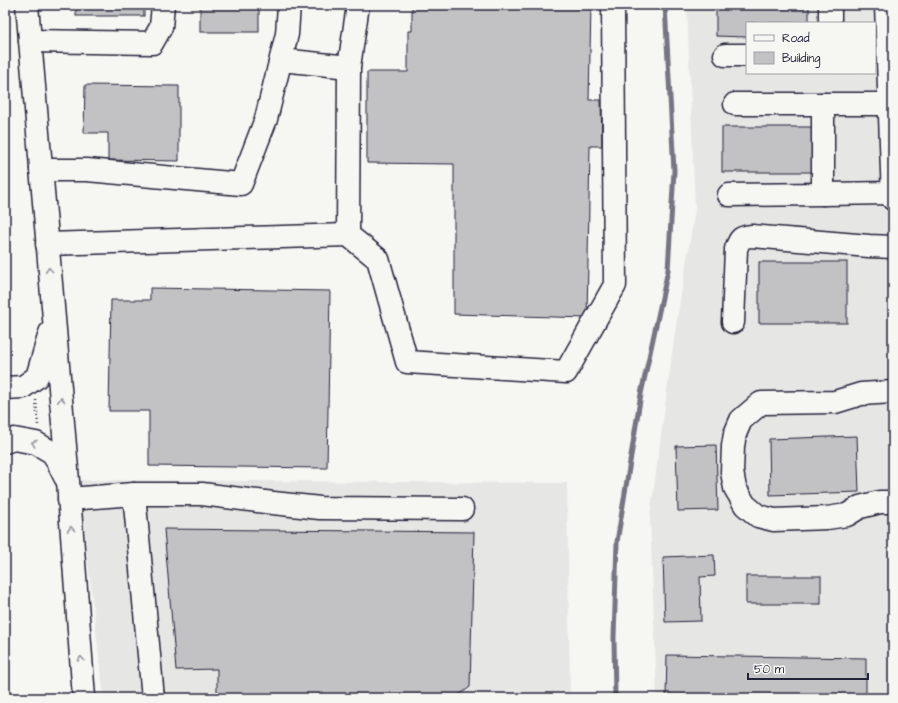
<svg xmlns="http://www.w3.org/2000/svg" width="898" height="703" viewBox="0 0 898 703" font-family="'Architects Daughter',sans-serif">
	<rect width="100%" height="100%" fill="#f6f6f2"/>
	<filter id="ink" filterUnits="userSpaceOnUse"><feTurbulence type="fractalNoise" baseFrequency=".025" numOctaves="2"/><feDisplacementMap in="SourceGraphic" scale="8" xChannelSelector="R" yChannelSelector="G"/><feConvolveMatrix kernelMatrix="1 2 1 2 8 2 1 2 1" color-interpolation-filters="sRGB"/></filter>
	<g filter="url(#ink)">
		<g fill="#e6e6e4" fill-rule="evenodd">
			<path d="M687,5H893V698H657L650,517L675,332L695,210ZM747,23H875V73H747Z"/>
			<polygon points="78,480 567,483 570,698 104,698"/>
		</g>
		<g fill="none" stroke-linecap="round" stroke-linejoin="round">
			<polyline stroke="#757583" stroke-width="5" points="615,698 614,638 617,542 641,394 668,270 674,171 665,5"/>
		</g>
		<g fill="#c2c2c4" stroke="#22223b">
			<rect x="76" y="5" width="68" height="11"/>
			<rect x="200" y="5" width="59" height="27"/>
			<polygon points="412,5 591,5 589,100 601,100 602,146 590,146 587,318 454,314 454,164 367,163 367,72 408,72 408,31 412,31"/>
			<polygon points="716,5 809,5 809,23 747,23 747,37 716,36"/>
			<polygon points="85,85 179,86 179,161 108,160 108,133 84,133"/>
			<rect x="722" y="127" width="91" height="45"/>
			<rect x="759" y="262" width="88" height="61"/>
			<polygon points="150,288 330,291 327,468 149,466 149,411 109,411 111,300 150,300"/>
			<polygon points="857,436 859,492 770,495 769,439"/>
			<polygon points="716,445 718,510 678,511 676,446"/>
			<polygon points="164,529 474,532 470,687 455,698 217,698 217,669 176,670"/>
			<polygon points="714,555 715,576 700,577 701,621 665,622 663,557"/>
			<rect x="746" y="576" width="75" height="28"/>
			<polygon points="667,655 866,658 866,698 666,698"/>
		</g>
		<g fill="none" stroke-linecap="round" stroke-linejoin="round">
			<g stroke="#22223b" stroke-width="25">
				<g id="minor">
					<polyline points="27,5 68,481 84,698"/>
					<polyline points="886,5 893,199"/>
					<polyline points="830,23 830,5"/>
					<polyline points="30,41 152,43 161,27 163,5"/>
					<polyline points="725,55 747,55"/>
					<polyline points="281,60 349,67"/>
					<polyline points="735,104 893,104"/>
					<polyline points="823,104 823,194 893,193"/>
					<polyline points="41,170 87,170 241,184 266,119 287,34 289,5"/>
					<polyline points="729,195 823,194"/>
					<polyline points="348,235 349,67 358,5"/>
					<polyline points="47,244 348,235 378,259 407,362 566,372 615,285 613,5"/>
					<path d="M733,322L736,249C740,238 741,237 752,236L869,246L893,247"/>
					<polyline points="5,388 23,387 37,377 50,333"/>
					<polyline points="893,392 861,394 835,402 761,403 741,420 735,434 733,446 732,472 735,488 745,505 758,516 774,520 827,518 847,515 860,507 880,502 893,502"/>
					<polyline points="5,442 14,439 36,443 53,453 65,477"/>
					<polyline points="134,494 202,494 273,503 320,508 462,509"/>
					<polyline points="69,499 134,494 153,698"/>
				</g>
			</g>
			<polyline stroke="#22223b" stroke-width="2.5" stroke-dasharray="1 3" stroke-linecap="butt" points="36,400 38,425"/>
			<use href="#minor" stroke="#f6f6f2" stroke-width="22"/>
		</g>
		<defs><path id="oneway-chevron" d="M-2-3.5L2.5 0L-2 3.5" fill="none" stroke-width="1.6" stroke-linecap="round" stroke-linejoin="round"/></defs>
		<g stroke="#9797a0">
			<use href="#oneway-chevron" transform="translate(49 270) rotate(-95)"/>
			<use href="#oneway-chevron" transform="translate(61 400) rotate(-95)"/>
			<use href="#oneway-chevron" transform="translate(34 443) rotate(-161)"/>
			<use href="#oneway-chevron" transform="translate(71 529) rotate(-94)"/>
			<use href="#oneway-chevron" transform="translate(81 659) rotate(-94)"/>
		</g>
	</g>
	<rect width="898" height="703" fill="none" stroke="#f6f6f2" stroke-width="20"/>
	<rect x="10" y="10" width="878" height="683" fill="none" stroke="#22223b" stroke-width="1.5" filter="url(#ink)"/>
	<rect x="746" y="22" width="130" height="52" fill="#f6f6f2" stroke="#a1a1a9"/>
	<rect x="754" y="35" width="20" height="6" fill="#f6f6f2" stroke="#a1a1a9"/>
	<text x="782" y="42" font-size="12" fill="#22223b">Road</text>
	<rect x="754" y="52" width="20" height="12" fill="#c2c2c4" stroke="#a1a1a9"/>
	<text x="782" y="62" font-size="12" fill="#22223b">Building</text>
	<path d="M748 673v6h120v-6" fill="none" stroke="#22223b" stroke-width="2"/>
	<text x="754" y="673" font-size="12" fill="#22223b" stroke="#f6f6f2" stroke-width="3" paint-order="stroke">50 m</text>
</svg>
